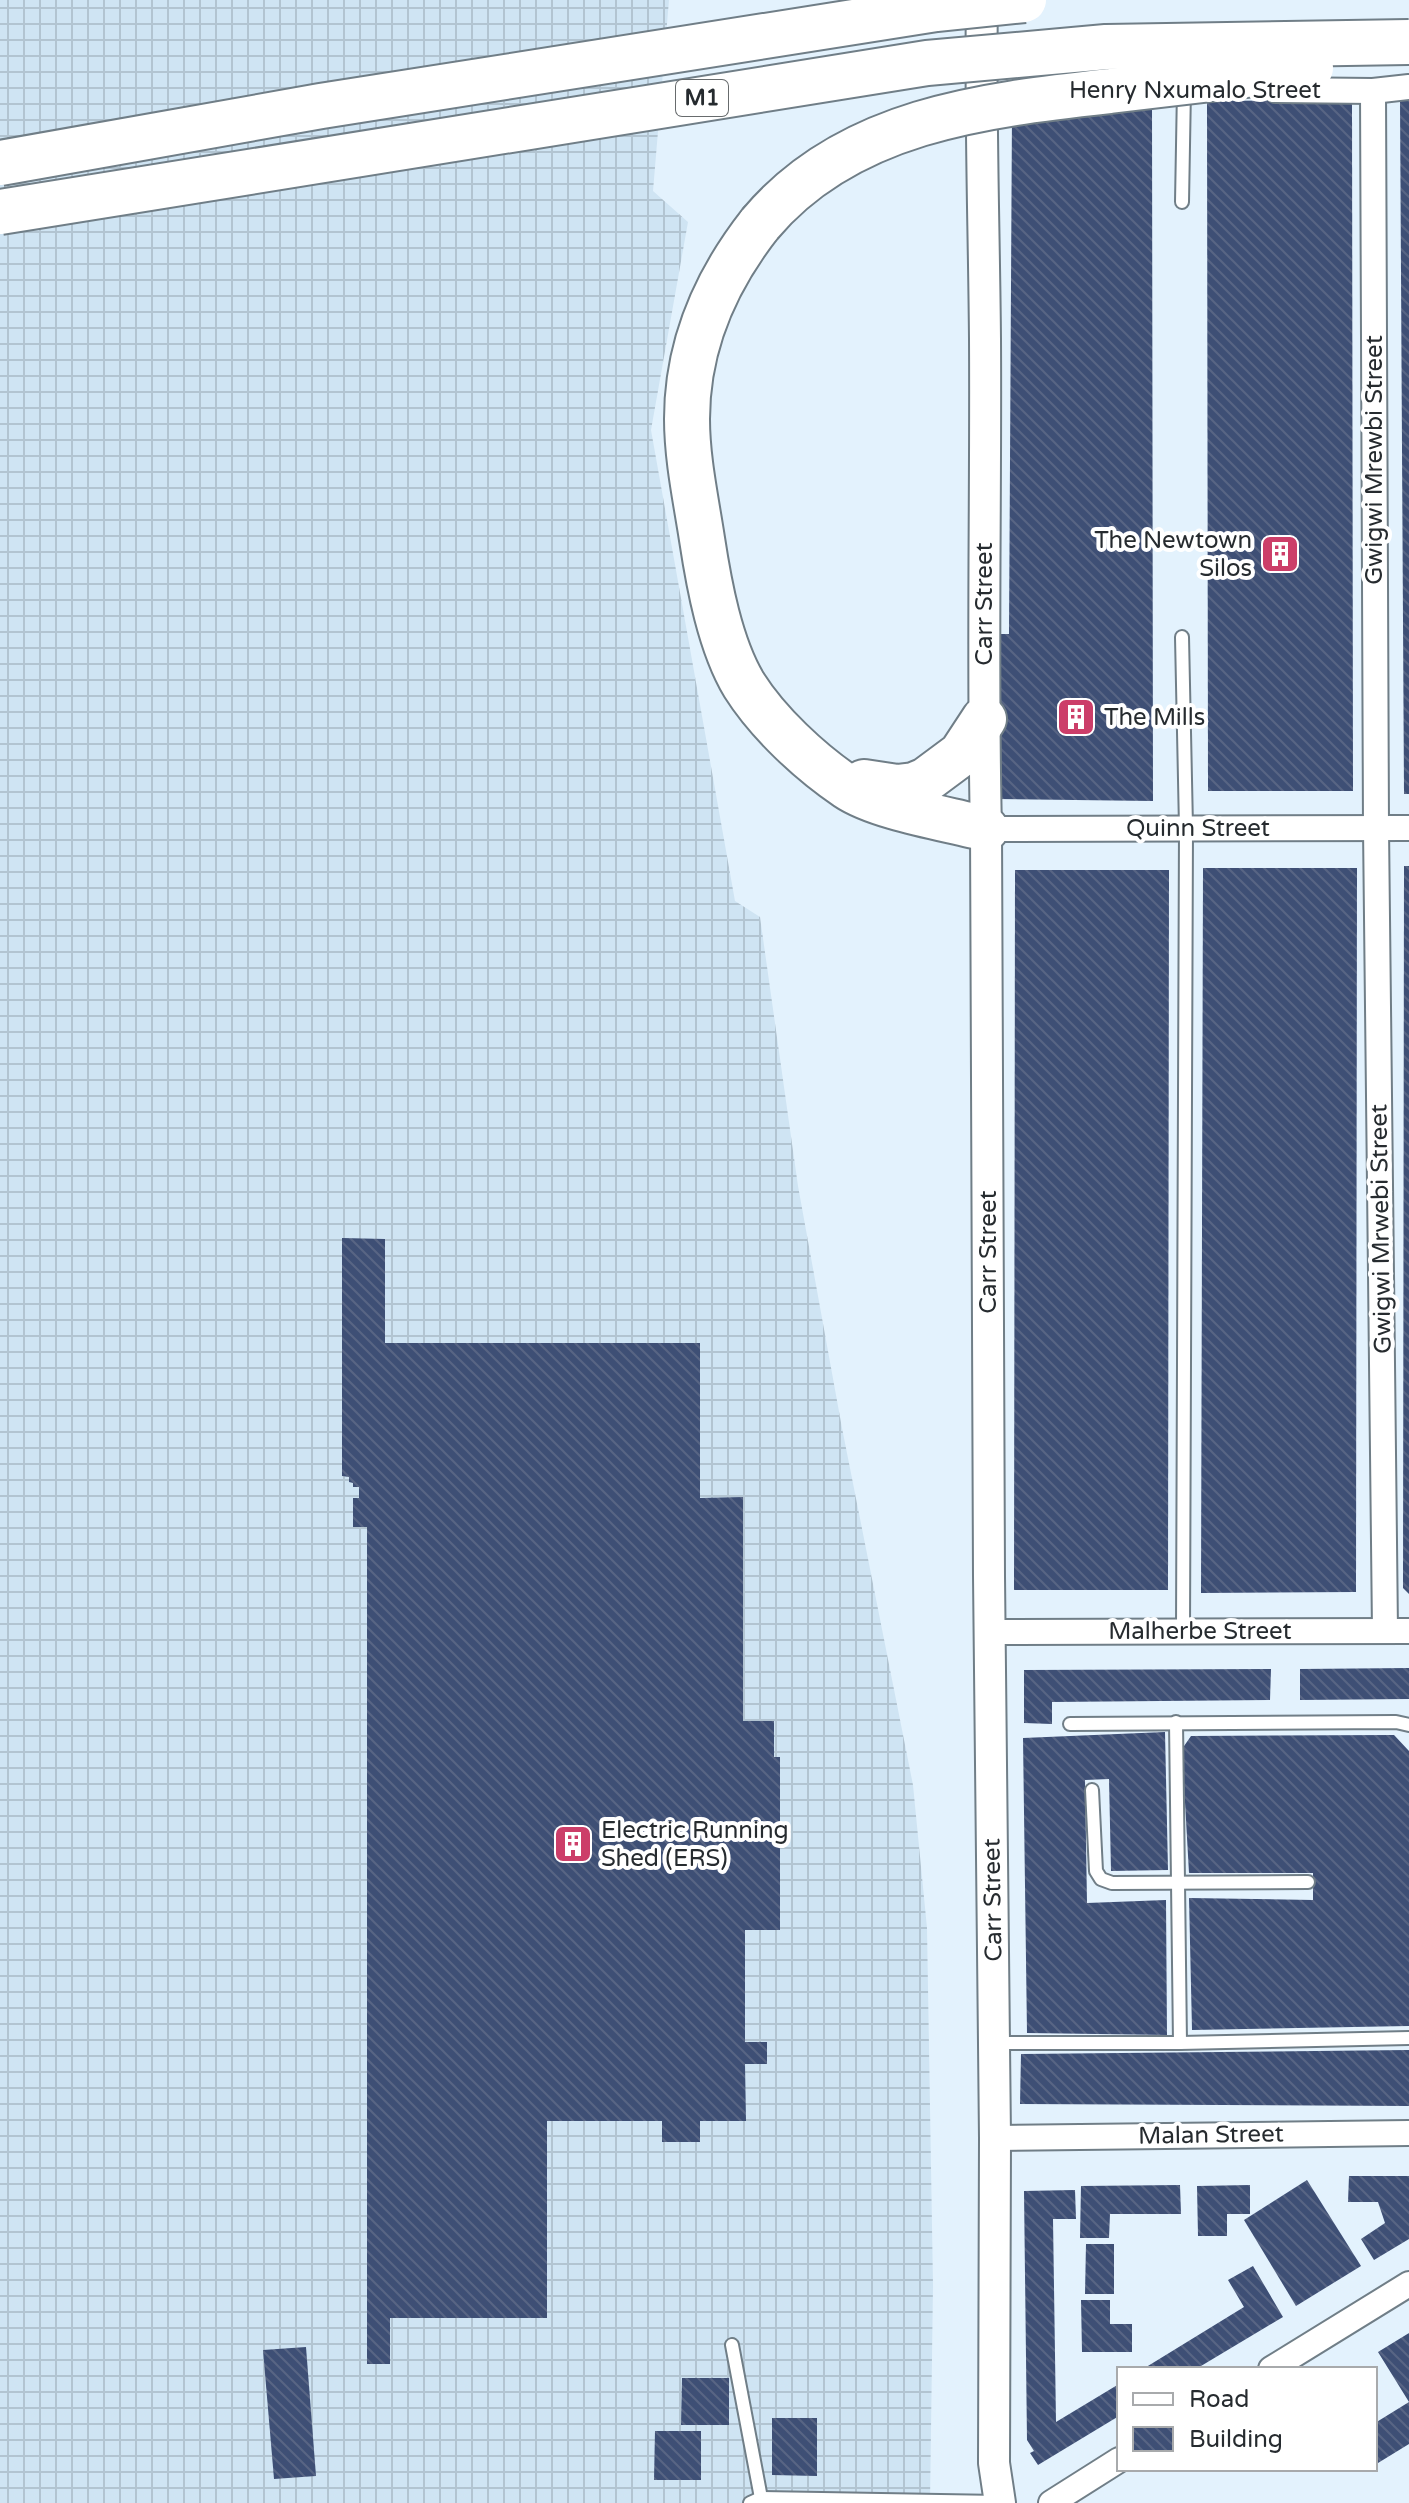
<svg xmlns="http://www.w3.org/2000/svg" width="1409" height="2503" viewBox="0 0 1409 2503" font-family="'Varela Round',sans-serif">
	<defs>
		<pattern id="industrial-grid" width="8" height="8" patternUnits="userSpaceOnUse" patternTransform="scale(2)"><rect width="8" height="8" fill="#cfe4f3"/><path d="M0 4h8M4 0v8" fill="none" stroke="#b2c4d1"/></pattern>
		<pattern id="building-back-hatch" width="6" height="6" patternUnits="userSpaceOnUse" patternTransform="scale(2)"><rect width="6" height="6" fill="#3e4f75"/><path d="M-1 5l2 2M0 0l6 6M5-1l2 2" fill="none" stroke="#586584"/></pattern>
	</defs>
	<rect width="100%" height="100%" fill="#e3f2fd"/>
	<polygon fill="url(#industrial-grid)" points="0,0 669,0 653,191 688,222 651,430 735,901 760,917 798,1186 842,1428 913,1785 927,1928 933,2285 930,2503 0,2503"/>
	<g fill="url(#building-back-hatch)">
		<polygon points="1352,100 1353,791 1208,791 1207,101"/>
		<polygon points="1152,101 1153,801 999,799 998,634 1009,634 1012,111"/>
		<polygon points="1400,101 1409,101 1409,794 1404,794"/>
		<polygon points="1404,866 1409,866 1409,1594 1403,1588"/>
		<polygon points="1203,868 1357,868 1356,1592 1201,1593"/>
		<polygon points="1015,870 1169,870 1168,1590 1014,1590"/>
		<polygon points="342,1238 385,1239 385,1343 700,1343 700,1498 743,1497 743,1721 774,1721 774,1757 780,1757 780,1930 745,1930 745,2042 767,2042 767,2064 745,2064 746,2121 700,2121 700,2142 662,2142 662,2121 547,2121 547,2318 390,2318 390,2364 367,2364 367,1527 353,1527 353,1498 359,1498 359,1487 353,1487 353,1483 349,1482 349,1477 342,1476"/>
		<polygon points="1409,1668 1409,1699 1300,1700 1300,1669"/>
		<polygon points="1271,1669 1270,1700 1052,1702 1052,1724 1024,1723 1024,1670"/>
		<polygon points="1165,1732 1168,1870 1111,1871 1109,1779 1085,1780 1087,1903 1166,1900 1167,2035 1027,2033 1023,1738"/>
		<polygon points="1394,1735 1409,1751 1409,2026 1192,2030 1189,1898 1313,1900 1313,1873 1189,1873 1182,1749 1191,1736"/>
		<polygon points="1409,2050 1409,2106 1020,2104 1021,2054"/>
		<polygon points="1349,2176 1409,2176 1409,2239 1374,2260 1361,2239 1385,2223 1378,2202 1348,2202"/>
		<polygon points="1307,2180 1361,2266 1296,2306 1244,2220"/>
		<polygon points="1180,2185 1181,2214 1110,2214 1109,2238 1080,2238 1081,2186"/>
		<polygon points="1250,2185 1250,2214 1227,2214 1227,2236 1198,2236 1197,2186"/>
		<polygon points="1075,2190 1076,2219 1053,2219 1056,2422 1119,2384 1119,2416 1038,2465 1030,2453 1034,2451 1027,2440 1024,2191"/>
		<polygon points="1086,2244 1114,2244 1114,2294 1085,2294"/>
		<polygon points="1253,2266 1283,2317 1196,2369 1143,2369 1244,2307 1228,2280"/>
		<polygon points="1081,2300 1110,2300 1110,2324 1132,2324 1132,2352 1082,2352"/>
		<polygon points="1409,2333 1409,2444 1378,2463 1375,2457 1375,2423 1409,2402 1378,2352"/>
		<polygon points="306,2347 316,2476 274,2479 263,2350"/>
		<polygon points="682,2378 729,2378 729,2425 681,2425"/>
		<polygon points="772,2418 817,2418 817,2476 772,2475"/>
		<polygon points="655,2431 701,2431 701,2480 654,2480"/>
	</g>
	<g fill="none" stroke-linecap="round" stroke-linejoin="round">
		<g stroke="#707e87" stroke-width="16">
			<g id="service">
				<polyline points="1182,202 1184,89"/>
				<polyline points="1182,637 1186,827 1183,1631"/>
				<polyline points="1176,1722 1180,2043"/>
				<polyline points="1070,1724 1396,1722 1409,1725"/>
				<polyline points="1092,1790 1096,1871 1101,1879 1112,1883 1308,1882"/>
				<polyline points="994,2043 1180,2043 1409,2038"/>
				<polyline points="732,2345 761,2498"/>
				<polyline points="750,2503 761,2498 1000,2502"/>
			</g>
		</g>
		<g stroke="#707e87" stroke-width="28">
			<g id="minor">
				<polyline points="1276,90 1373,91 1409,87"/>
				<polyline points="1373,91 1376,828 1385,1631"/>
				<polyline points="986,829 1409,828"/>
				<polyline points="990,1632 1409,1631"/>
				<polyline points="995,2138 1409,2133"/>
				<polyline points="1271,2369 1409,2284"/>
				<polyline points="1051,2503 1119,2460"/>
			</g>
		</g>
		<g stroke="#707e87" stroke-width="34">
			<path id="tertiary" d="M982,0C980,113 984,226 985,339C986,502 982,665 986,829L989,1576L995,2138L994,2463L1000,2503"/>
		</g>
		<g stroke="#707e87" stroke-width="48">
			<g id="motorway">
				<path d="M760,224C716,280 687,346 687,419C687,459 696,500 702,539C709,585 720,645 744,685C768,723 810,762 847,787C878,808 949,819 986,829"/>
				<polyline points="864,782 897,787 914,785 926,780 961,754 984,719"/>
			</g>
		</g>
		<use href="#service" stroke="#fff" stroke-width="12"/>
		<use href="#minor" stroke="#fff" stroke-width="24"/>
		<use href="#tertiary" stroke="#fff" stroke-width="30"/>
		<use href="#motorway" stroke="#fff" stroke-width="44"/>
		<g stroke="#707e87" stroke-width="48" stroke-linecap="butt">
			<g id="motorway-bridge">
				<polyline points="0,163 321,106 936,9 1024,0"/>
				<polyline points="0,212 927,63 1106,47 1409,42"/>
				<path d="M760,224C847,120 984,105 1110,91C1177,83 1244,75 1311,68"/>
			</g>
		</g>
		<use href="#motorway-bridge" stroke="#fff" stroke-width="44"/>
	</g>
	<defs>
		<g id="building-square" transform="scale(2)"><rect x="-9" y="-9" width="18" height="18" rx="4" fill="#cc3e69" stroke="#fff"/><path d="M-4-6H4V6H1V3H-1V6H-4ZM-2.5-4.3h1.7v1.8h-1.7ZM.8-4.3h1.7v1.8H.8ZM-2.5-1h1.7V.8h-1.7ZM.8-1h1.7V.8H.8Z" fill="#fff"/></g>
	</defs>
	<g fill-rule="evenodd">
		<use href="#building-square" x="1280" y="554"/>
		<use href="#building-square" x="1076" y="717"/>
		<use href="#building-square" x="573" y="1844"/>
	</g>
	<g text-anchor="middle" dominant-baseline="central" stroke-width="8" stroke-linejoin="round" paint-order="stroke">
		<rect fill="#fff" stroke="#676b6d" stroke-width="2" x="676" y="80" width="52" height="36" rx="6"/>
		<g font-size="22" font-weight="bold" fill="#262b2f">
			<text x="702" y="98">M1</text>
		</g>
		<g font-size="24" fill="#262b2f" stroke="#fff">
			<text x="1195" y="90">Henry Nxumalo Street</text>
			<text transform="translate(1374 460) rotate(-90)">Gwigwi Mrewbi Street</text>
			<text transform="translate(984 604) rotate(-90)">Carr Street</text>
			<text x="1198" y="828">Quinn Street</text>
			<text transform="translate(1381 1229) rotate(-91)">Gwigwi Mrwebi Street</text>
			<text transform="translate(988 1252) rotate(-90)">Carr Street</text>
			<text x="1200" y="1631">Malherbe Street</text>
			<text transform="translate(993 1900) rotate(-91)">Carr Street</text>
			<text transform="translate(1211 2135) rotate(-1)">Malan Street</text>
		</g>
		<g font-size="24" fill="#262b2f" stroke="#fff" text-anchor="start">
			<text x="1252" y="540" text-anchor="end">The Newtown<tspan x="1252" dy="28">Silos</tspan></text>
			<text x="1104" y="717">The Mills</text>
			<text x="601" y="1830">Electric Running<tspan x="601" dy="28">Shed (ERS)</tspan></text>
		</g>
	</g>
	<rect x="1117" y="2367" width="260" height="104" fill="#ffffff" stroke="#a8aaac" stroke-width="2"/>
	<rect x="1133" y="2393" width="40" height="12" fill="#ffffff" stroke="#a8aaac" stroke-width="2"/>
	<text x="1189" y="2407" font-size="24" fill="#262b2f">Road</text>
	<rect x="1133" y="2427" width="40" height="24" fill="url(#building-back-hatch)" stroke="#a8aaac" stroke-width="2"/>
	<text x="1189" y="2447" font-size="24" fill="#262b2f">Building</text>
</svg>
